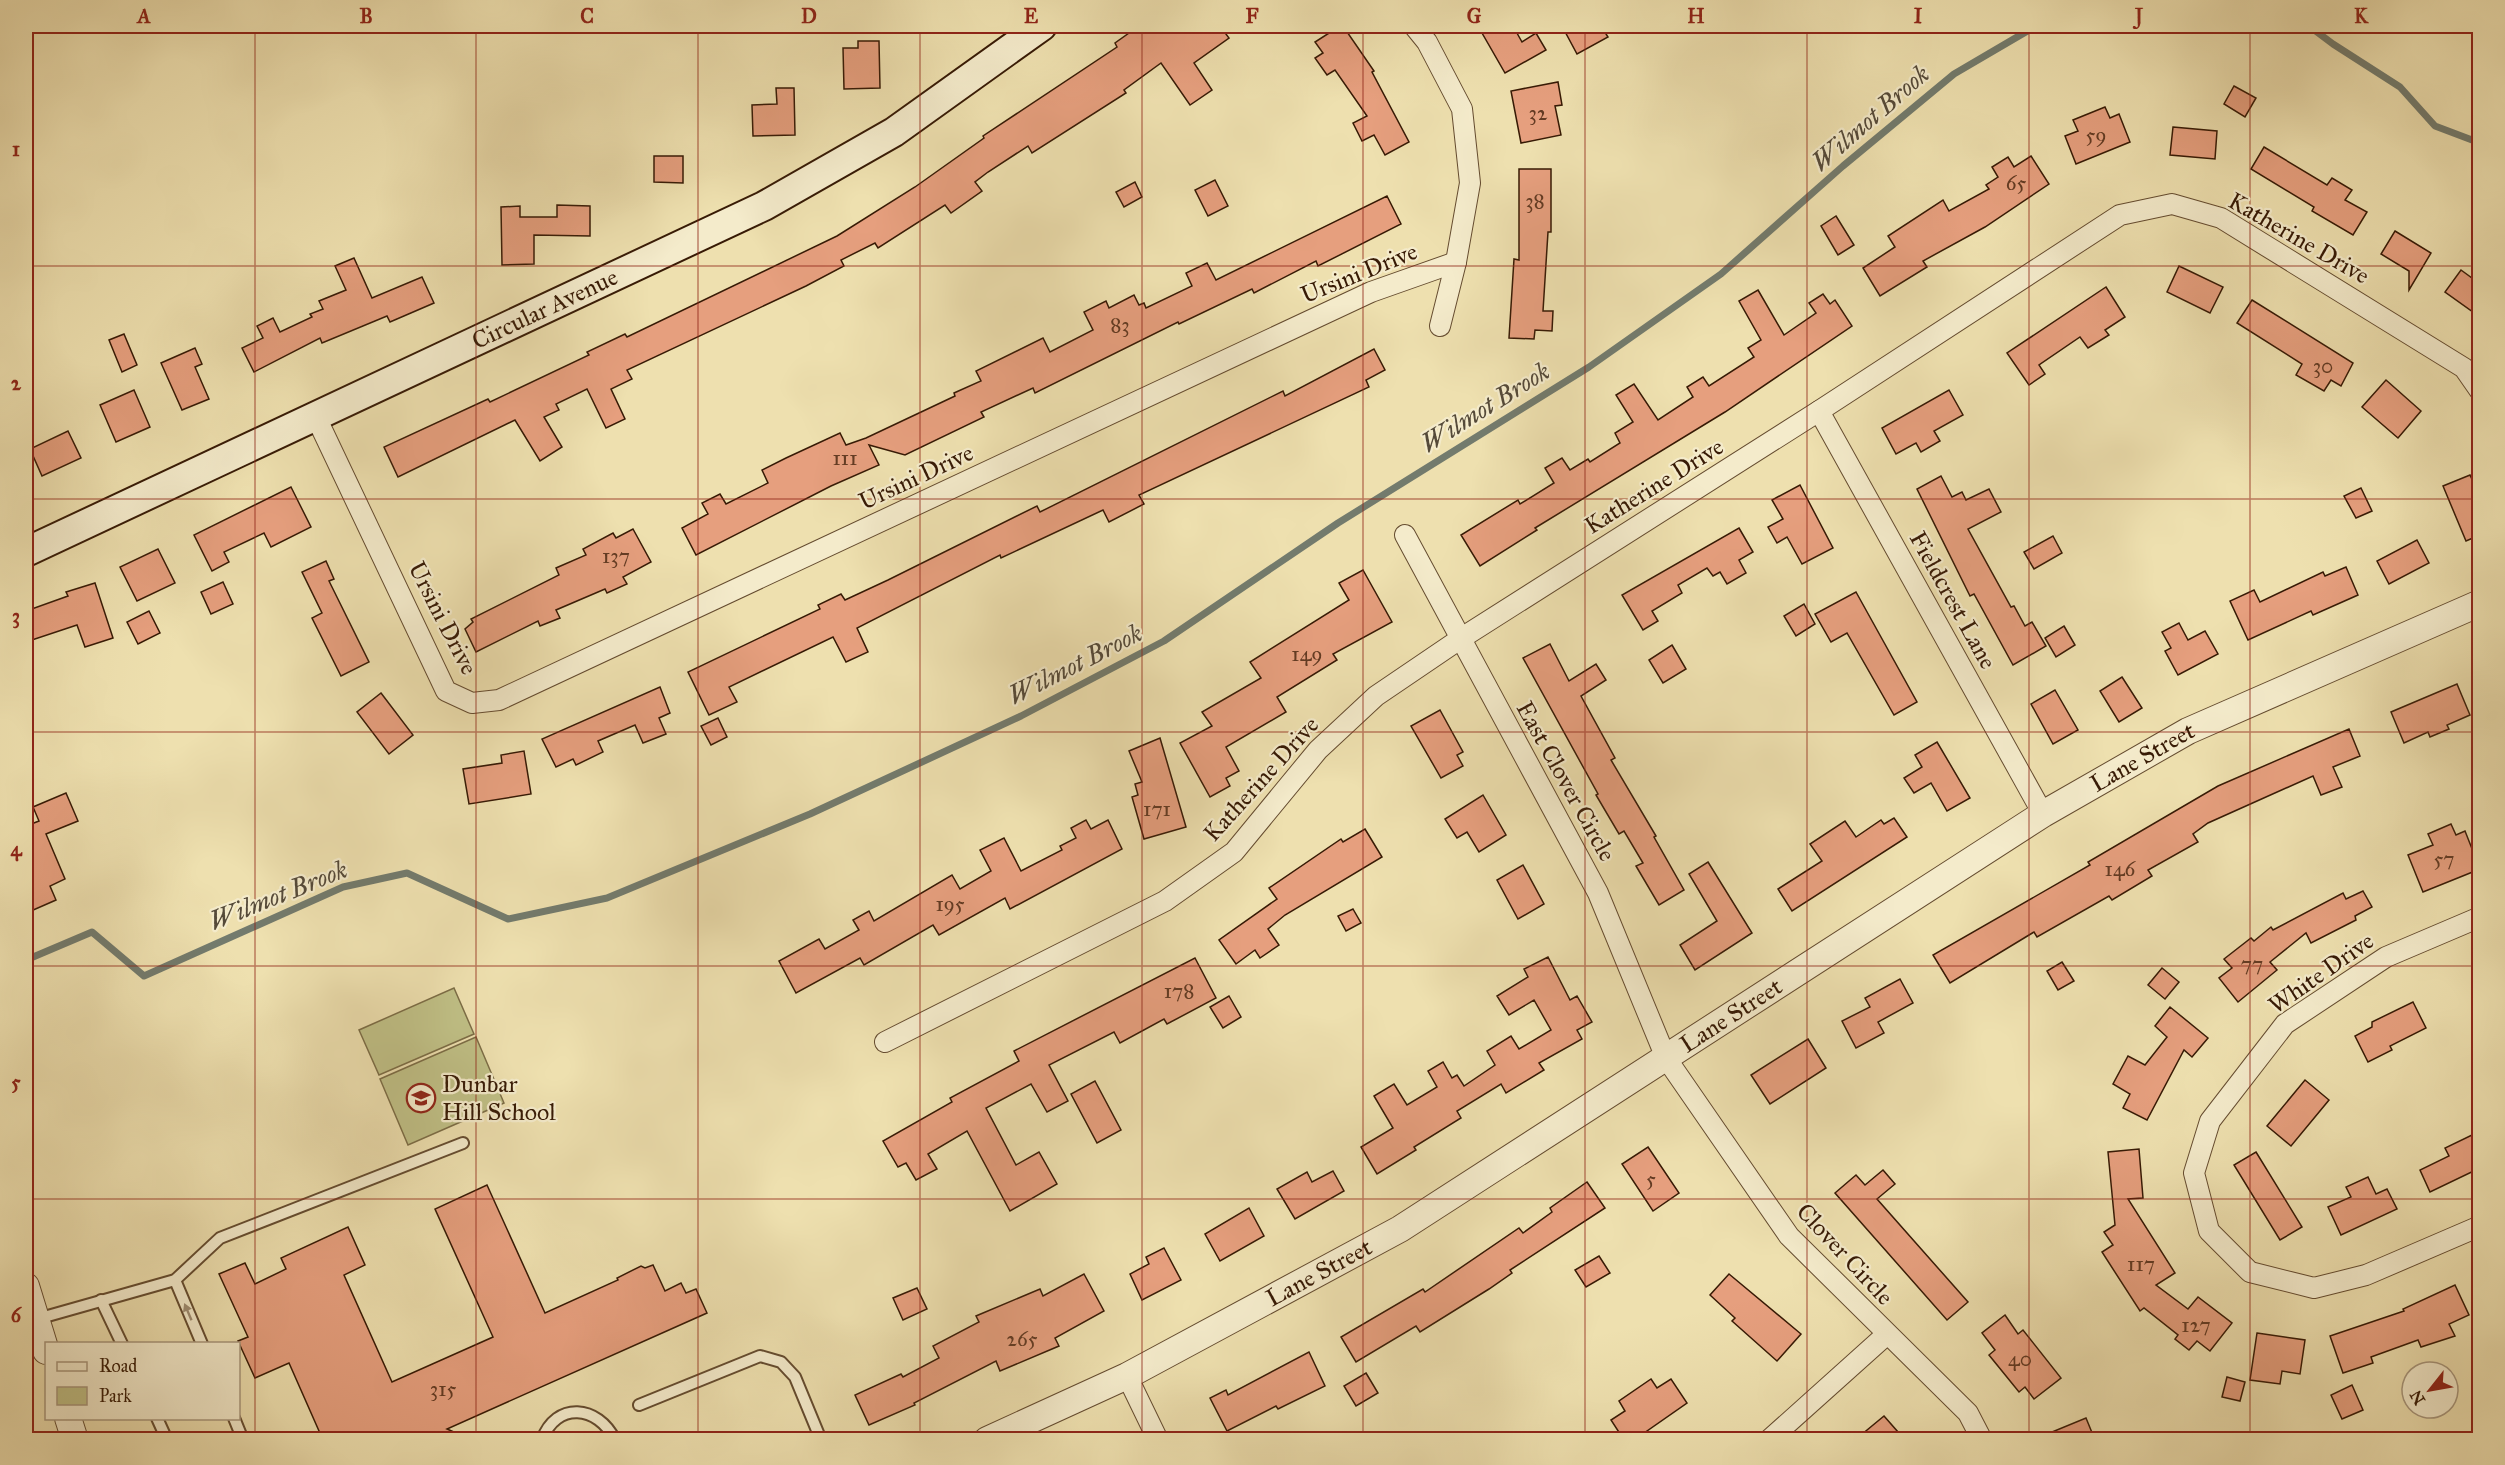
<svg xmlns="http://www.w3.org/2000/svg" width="2505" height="1465" viewBox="0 0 2505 1465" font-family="'IM FELL Great Primer',serif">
	<rect width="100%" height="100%" fill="#eee0af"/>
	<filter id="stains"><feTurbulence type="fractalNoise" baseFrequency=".00333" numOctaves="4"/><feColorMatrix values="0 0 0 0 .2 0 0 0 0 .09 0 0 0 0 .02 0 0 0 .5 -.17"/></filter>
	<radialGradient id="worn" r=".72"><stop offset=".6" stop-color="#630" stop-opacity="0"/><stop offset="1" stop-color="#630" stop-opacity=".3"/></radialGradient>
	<g fill="#c0c086" stroke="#7c6d46" stroke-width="1.5">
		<polygon points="454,988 474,1034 379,1075 359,1030"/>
		<polygon points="476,1037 504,1103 408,1145 380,1079"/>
	</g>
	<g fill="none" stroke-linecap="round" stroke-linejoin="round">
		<g stroke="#737b6d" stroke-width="7">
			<polyline points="2309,26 2333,44 2400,87 2435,126 2480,143"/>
			<polyline points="26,960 92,932 144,976 343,887 407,873 508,919 607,898 810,814 1021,716 1164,641 1338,523 1589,367 1721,274 1843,166 1954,74 2036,26"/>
		</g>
	</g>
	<g fill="#e69f7e" stroke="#371a05" stroke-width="1.5">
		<polygon points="1139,26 1220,26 1229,38 1194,63 1212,90 1190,105 1161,63 1124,90 1126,93 1032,153 1028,146 988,172 975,182 982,191 951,213 945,205 878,248 875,243 841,260 844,266 806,286 627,370 632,379 611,389 625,419 606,428 587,389 556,404 559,410 544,417 562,447 540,461 515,420 398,477 384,447 488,399 490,402 589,355 587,352 625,334 627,337 837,236 915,187 984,138 983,136 1117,47 1115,43"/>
		<polygon points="1340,26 1343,26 1374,71 1372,72 1409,142 1385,155 1374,135 1362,141 1353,123 1367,116 1335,70 1327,75 1315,58 1323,53 1315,42"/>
		<polygon points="1478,26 1513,26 1522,42 1536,33 1546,50 1505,73"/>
		<polygon points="1562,26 1601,26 1608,37 1577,54"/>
		<polygon points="858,41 879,41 880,88 844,89 843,48 858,48"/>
		<polygon points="1558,82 1562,105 1555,106 1561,135 1521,143 1511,91"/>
		<polygon points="2234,86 2256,98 2245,117 2224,104"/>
		<polygon points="776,88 794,88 795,135 753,136 752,105 777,104"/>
		<polygon points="2105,107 2110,118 2119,114 2130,142 2076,164 2065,136 2078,131 2073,120"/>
		<polygon points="2173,127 2217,131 2215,159 2170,155"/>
		<polygon points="2264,147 2327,185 2332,178 2352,190 2345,200 2367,212 2353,235 2312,211 2314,207 2251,169"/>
		<polygon points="654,156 683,156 683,183 654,182"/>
		<polygon points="2031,156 2049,184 1985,227 1923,261 1927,267 1880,296 1863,268 1895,247 1888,236 1943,200 1949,211 1989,189 1986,185 1998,177 1992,167 2008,157 2014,167"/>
		<polygon points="1519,169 1551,169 1551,232 1548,232 1543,311 1553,311 1552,331 1535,330 1534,339 1509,338 1514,259 1519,260"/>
		<polygon points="1215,180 1228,206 1208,216 1195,190"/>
		<polygon points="1135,182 1142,197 1124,207 1116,192"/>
		<polygon points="1387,196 1401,224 1318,266 1316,261 1254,293 1252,289 1179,324 1178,322 1035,393 1033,388 981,412 984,417 905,455 869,445 879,465 831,486 696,555 682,528 708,514 702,503 720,494 726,504 768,483 762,470 786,458 840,433 846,445 866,438 955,396 954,393 981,381 976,371 1043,338 1050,352 1093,330 1084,312 1106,301 1109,308 1134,295 1139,305 1144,303 1146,308 1192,286 1186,273 1207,263 1216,280"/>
		<polygon points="557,205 590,206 590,236 534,235 534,264 502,265 501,207 520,206 520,217 557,217"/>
		<polygon points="1836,216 1854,245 1838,255 1821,226"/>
		<polygon points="2395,231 2431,253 2409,290 2409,271 2381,254"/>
		<polygon points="354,258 372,298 422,277 434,303 390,322 387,316 322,343 320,338 254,372 242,348 263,338 257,326 273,318 280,332 312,317 310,314 323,309 319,301 346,290 335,266"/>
		<polygon points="2179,266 2223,287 2210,313 2167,292"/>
		<polygon points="2461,270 2480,284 2480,317 2445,292"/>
		<polygon points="2106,287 2125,317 2105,330 2109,335 2088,348 2080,337 2039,365 2045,374 2029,385 2007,353"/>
		<polygon points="1758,290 1784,335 1816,313 1809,303 1823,294 1830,304 1835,300 1852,326 1725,412 1535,528 1537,530 1480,566 1461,535 1518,500 1520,504 1554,483 1545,468 1562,458 1570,470 1588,459 1590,462 1620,443 1615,433 1633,422 1616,395 1634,384 1658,420 1693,397 1687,387 1703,377 1709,386 1754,357 1748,348 1761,340 1739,301"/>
		<polygon points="2252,300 2353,363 2341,386 2331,380 2324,391 2296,375 2302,364 2237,323"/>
		<polygon points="124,334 137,365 122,372 109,340"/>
		<polygon points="195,348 202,364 195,367 209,399 182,410 161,363"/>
		<polygon points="1374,349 1385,370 1366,380 1369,387 1139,495 1144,504 1109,522 1103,510 1001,558 1000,555 857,628 868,652 846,662 833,637 729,687 737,702 709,715 688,672 820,609 818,605 841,594 845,600 888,580 1037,506 1040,512 1283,391 1285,396"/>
		<polygon points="2386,380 2421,411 2398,438 2362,407"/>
		<polygon points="134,390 150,427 116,442 100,405"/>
		<polygon points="1949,390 1963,415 1934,431 1940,441 1921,452 1916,443 1896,454 1882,428"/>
		<polygon points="68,431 81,458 42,476 30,449"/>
		<polygon points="2470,475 2480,497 2480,535 2466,541 2443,486"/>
		<polygon points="1941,476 1952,497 1962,492 1966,500 1989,489 2001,512 1968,529 2011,607 2014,606 2025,626 2032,622 2046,646 2013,665 1974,594 1970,596 1917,489"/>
		<polygon points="1800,485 1833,548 1802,564 1787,537 1777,543 1768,527 1783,519 1772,500"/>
		<polygon points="291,487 311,527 271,547 264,533 224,552 229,562 212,571 194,535"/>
		<polygon points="2361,488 2372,511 2356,518 2344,496"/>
		<polygon points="1739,528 1753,552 1739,560 1746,573 1727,584 1720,572 1713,576 1707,568 1678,585 1682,593 1652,611 1658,621 1643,630 1622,595"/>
		<polygon points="633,529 651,562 623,577 627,584 607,593 605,589 556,610 560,618 540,626 538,621 476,652 465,629 473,622 471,619 559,575 556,568 586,555 583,549 613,533 616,538"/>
		<polygon points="2053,536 2062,553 2034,569 2024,552"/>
		<polygon points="2417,540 2429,563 2389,584 2377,561"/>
		<polygon points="158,549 175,583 137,601 120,567"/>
		<polygon points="326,561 334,579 329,581 369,662 341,676 312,618 322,613 302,572"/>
		<polygon points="2346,567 2358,595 2313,615 2311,611 2248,640 2230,601 2254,590 2260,602 2323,572 2325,576"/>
		<polygon points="1363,570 1392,622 1333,654 1337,660 1277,697 1286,712 1226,747 1239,771 1226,778 1230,786 1210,797 1180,743 1212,726 1202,712 1261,678 1250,662 1349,600 1339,583"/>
		<polygon points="223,582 233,604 211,614 201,592"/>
		<polygon points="95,583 113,638 85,647 77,625 26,642 26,611 68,596 66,592"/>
		<polygon points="1856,592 1917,702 1894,715 1847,633 1831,642 1815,614"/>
		<polygon points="1804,604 1815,624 1796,636 1784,616"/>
		<polygon points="149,611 160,633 138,644 127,622"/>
		<polygon points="2179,623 2188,640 2205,631 2218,654 2178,675 2165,651 2171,648 2162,632"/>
		<polygon points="2064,626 2075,645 2056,657 2045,638"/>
		<polygon points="1550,644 1569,681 1596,664 1606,680 1581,696 1615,758 1611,760 1656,836 1654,837 1684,890 1659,905 1636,866 1643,863 1624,831 1619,834 1596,795 1598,794 1523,658"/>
		<polygon points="1672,645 1686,669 1663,683 1649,660"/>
		<polygon points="2122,677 2142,708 2119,722 2100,691"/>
		<polygon points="2457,684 2470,715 2447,725 2449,729 2430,737 2428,732 2404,743 2391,712"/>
		<polygon points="660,687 670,713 659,718 666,734 643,743 635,725 598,741 603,752 576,765 573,759 556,767 542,739"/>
		<polygon points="2055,690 2078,730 2053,744 2031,704"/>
		<polygon points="381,693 413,735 389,754 357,712"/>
		<polygon points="1440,710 1463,752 1457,755 1463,766 1441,778 1411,726"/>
		<polygon points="718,718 727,737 711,745 701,726"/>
		<polygon points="2349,729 2360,756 2333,767 2342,787 2321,795 2313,776 2208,823 2193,834 2198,842 2148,870 2152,876 2112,900 2109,896 2037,937 2034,932 1950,983 1933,955 2090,865 2088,862 2218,786"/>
		<polygon points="1160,738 1186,827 1144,839 1132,797 1138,795 1135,784 1142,782 1129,751"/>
		<polygon points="1937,742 1970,798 1947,811 1931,783 1914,793 1904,778 1922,767 1915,755"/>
		<polygon points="524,751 531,794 469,804 463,769 502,763 501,755"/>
		<polygon points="66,793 78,821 46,834 65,879 50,886 56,900 31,911 26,897 26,826 39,821 33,807"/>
		<polygon points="1483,795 1506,835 1479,852 1467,832 1457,838 1445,819"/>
		<polygon points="1894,818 1907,837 1792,911 1778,889 1822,861 1810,844 1845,821 1856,837 1881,820 1884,824"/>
		<polygon points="1086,820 1091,829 1108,820 1122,849 1010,909 1005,898 939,935 933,925 864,965 860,958 796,993 779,961 819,939 825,949 859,930 853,920 869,911 874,921 952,875 960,889 991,871 980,850 1004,838 1021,871 1062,850 1060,846 1076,838 1071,828"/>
		<polygon points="2451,824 2456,835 2465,831 2480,869 2423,892 2408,855 2433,845 2428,834"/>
		<polygon points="1365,829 1382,857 1285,915 1268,929 1279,945 1260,958 1255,950 1236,964 1219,940 1277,899 1269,888 1341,839 1343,842"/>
		<polygon points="1708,862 1752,933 1695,970 1680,945 1717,921 1689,874"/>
		<polygon points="1523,865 1544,904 1518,919 1497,880"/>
		<polygon points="2363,891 2372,907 2355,916 2356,920 2311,943 2306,933 2270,962 2277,970 2238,1002 2219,978 2232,968 2224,959 2251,938 2254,941 2271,927 2273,930 2343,893 2346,899"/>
		<polygon points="1353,909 1361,923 1346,931 1338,916"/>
		<polygon points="1548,957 1570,1000 1577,996 1592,1022 1577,1030 1582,1039 1539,1063 1544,1070 1506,1093 1501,1084 1457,1111 1461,1118 1414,1147 1416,1150 1377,1174 1361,1147 1393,1128 1374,1096 1394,1084 1407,1105 1437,1087 1428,1071 1443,1062 1452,1078 1457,1075 1464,1086 1495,1065 1487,1051 1511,1036 1519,1049 1551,1030 1534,1000 1509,1015 1497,996 1528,977 1524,969"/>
		<polygon points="1195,958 1216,998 1167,1024 1164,1019 1120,1043 1114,1032 1049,1065 1068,1101 1047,1112 1031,1084 986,1108 1016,1165 1039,1152 1057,1184 1010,1211 967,1131 928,1154 937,1169 916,1180 906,1163 898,1167 883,1141 952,1102 950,1098 1019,1061 1014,1051"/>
		<polygon points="2062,962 2074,981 2058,990 2047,971"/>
		<polygon points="2162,968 2179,982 2165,999 2148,985"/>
		<polygon points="1900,979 1913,1003 1878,1022 1884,1033 1856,1048 1842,1021 1870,1007 1865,998"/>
		<polygon points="1229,996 1241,1017 1223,1028 1210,1007"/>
		<polygon points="2413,1002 2426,1028 2390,1046 2392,1050 2368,1062 2355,1036 2372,1027 2372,1022"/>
		<polygon points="2170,1007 2208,1038 2192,1057 2184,1050 2147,1120 2123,1108 2130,1094 2113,1084 2128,1056 2145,1065 2167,1037 2155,1026"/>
		<polygon points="1808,1039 1826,1068 1770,1104 1751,1075"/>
		<polygon points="2305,1080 2329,1100 2291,1146 2267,1126"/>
		<polygon points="1095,1081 1121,1130 1097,1143 1071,1094"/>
		<polygon points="2472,1135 2480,1149 2480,1168 2430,1192 2420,1170 2449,1156 2445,1148"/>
		<polygon points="1648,1147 1679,1193 1653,1211 1622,1164"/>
		<polygon points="2139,1149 2143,1198 2128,1199 2175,1273 2156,1285 2188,1309 2198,1297 2232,1323 2210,1351 2197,1341 2189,1350 2175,1339 2178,1335 2144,1308 2140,1311 2102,1252 2113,1245 2104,1232 2115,1225 2108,1152"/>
		<polygon points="2256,1152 2302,1227 2280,1240 2234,1165"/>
		<polygon points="1883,1170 1895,1184 1877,1199 1968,1302 1947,1320 1835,1193 1856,1175 1865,1185"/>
		<polygon points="1333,1171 1344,1191 1295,1219 1277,1189 1307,1172 1312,1182"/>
		<polygon points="2368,1177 2376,1194 2387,1189 2397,1209 2341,1235 2328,1207 2351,1197 2346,1187"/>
		<polygon points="1587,1182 1605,1208 1510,1270 1512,1273 1489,1289 1420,1332 1416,1326 1356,1362 1341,1337 1423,1289 1425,1292 1519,1228 1523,1233 1552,1212 1550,1208"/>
		<polygon points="487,1185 545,1313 618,1280 617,1278 641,1266 645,1268 653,1265 665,1291 681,1283 686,1293 696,1289 707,1313 447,1429 472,1440 323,1440 289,1363 255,1378 238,1341 248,1337 219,1274 245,1263 255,1284 286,1269 281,1258 348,1227 365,1265 344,1275 392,1382 493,1337 435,1209"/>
		<polygon points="1249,1208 1264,1236 1220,1261 1205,1234"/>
		<polygon points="1164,1248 1181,1280 1142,1300 1130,1274 1149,1264 1146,1257"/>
		<polygon points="1599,1256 1610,1273 1586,1287 1575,1270"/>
		<polygon points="1084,1274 1104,1311 1055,1338 1059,1346 1000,1371 996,1361 914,1403 915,1405 869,1425 855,1395 901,1374 903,1377 939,1358 933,1346 979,1322 976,1316 1040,1289 1043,1296"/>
		<polygon points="1729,1274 1801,1334 1777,1361 1732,1321 1735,1318 1710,1295"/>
		<polygon points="2455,1285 2469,1315 2449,1324 2455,1336 2421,1347 2418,1340 2371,1357 2373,1363 2343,1373 2330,1336 2404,1311 2403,1309"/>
		<polygon points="917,1288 927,1309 903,1320 893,1298"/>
		<polygon points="2005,1315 2018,1334 2023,1330 2061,1378 2034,1399 2025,1387 2019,1392 1989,1355 1995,1350 1982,1333"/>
		<polygon points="2257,1333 2305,1340 2300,1374 2282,1371 2280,1384 2250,1380"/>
		<polygon points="1309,1352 1325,1386 1278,1409 1276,1406 1227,1431 1210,1398 1226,1390 1228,1395"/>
		<polygon points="1366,1373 1378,1393 1356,1406 1344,1386"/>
		<polygon points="2227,1377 2245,1382 2240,1401 2222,1397"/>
		<polygon points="1651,1379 1657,1388 1671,1379 1687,1403 1634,1440 1624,1440 1611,1420 1625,1411 1619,1401"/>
		<polygon points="2352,1385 2363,1410 2342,1419 2331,1395"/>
		<polygon points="1884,1416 1898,1432 1888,1440 1855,1440"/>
		<polygon points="2086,1418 2095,1440 2035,1440 2035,1439"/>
	</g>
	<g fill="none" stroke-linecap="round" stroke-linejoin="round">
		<g stroke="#654c30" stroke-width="14">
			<g id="service">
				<polyline points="175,1280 202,1344"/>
				<polyline points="101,1300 122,1344"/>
				<polyline points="37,1319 175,1280 220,1238 463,1143"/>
				<polyline points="639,1405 760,1356 781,1362 795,1377 821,1440"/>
				<polyline points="157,1418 167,1440"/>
				<polyline points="234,1418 243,1440"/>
				<path d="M542,1440C556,1401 598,1405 615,1440"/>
			</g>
		</g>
		<g stroke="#654c30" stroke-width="22">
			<g id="minor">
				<polyline points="1414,26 1427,42 1462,109 1470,183 1456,262 1440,326"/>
				<polyline points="1819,411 2043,814"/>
				<polyline points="316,417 446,691 472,703 499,700 1371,292 1456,262"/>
				<polyline points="1405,535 1598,893 1666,1058 1789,1236 1968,1413 1982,1440"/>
				<polyline points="2480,917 2386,957 2285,1024 2210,1121 2194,1173 2209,1231 2250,1272 2314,1288 2366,1275 2480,1226"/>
				<polyline points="885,1042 1165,901 1234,852 1318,750 1376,696 1460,639 1819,411 2120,215 2172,204 2221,218 2464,368 2480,391"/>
				<polyline points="1127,1376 1158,1440"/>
				<polyline points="1769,1440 1886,1335"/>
			</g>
		</g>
		<g stroke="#654c30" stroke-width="28">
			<g id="tertiary">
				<polyline points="26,1286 46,1351"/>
				<polyline points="68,1418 75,1440"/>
				<path id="s1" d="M987,1440L1127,1376L1400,1229L2043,814L2188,731L2480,603"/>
			</g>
		</g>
		<g stroke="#371a05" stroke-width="32">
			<g id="secondary">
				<path id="s2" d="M26,552L764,206L894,132L1042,26"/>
			</g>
		</g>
		<use href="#service" stroke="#f4ebcb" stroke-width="10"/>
		<use href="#minor" stroke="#f4ebcb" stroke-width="20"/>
		<use href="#tertiary" stroke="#f4ebcb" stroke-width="26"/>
		<use href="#secondary" stroke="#f4ebcb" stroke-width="28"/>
	</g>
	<defs><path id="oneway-solid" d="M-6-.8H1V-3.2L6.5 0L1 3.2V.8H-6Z" transform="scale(1.5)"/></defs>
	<use fill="#9f8d72" href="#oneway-solid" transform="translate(188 1312) rotate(-113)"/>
	<path fill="none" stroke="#8f2418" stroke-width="1.5" stroke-opacity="0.55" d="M255,26V1440M476,26V1440M698,26V1440M920,26V1440M1142,26V1440M1363,26V1440M1585,26V1440M1807,26V1440M2029,26V1440M2250,26V1440M26,266H2480M26,499H2480M26,732H2480M26,966H2480M26,1199H2480"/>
	<defs>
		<g id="school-ring" transform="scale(1.5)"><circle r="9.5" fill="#f4ebcb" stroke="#8f2418" stroke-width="1.5"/><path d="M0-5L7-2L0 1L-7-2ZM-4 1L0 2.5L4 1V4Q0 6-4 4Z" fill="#8f2418"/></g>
	</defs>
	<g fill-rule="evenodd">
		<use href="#school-ring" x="421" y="1098"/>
	</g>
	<g text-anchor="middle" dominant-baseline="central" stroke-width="4.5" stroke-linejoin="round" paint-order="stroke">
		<g font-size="21" fill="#633b23">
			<text x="1538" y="113">32</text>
			<text x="2096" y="135">59</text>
			<text x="2016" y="183">65</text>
			<text x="1535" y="201">38</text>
			<text x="1120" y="325">83</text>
			<text x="2323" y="366">30</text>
			<text x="845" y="458">111</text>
			<text x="616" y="556">137</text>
			<text x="1307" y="654">149</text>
			<text x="1157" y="809">171</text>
			<text x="2444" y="859">57</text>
			<text x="2120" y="869">146</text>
			<text x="950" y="904">195</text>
			<text x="2252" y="964">77</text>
			<text x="1179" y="991">178</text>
			<text x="1651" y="1179">5</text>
			<text x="2141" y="1264">117</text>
			<text x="2196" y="1325">127</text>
			<text x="1022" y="1339">265</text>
			<text x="2020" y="1359">40</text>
			<text x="443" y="1389">315</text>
		</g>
		<g font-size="24" fill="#371a05" stroke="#f4ebcb">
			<text transform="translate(2299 238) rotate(30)">Katherine Drive</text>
			<text transform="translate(1359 273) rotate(-22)">Ursini Drive</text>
			<text stroke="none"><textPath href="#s2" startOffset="573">Circular Avenue</textPath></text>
			<text transform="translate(916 477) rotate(-25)">Ursini Drive</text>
			<text transform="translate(1654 486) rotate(-32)">Katherine Drive</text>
			<text transform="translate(1953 600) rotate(61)">Fieldcrest Lane</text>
			<text transform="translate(443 618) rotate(63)">Ursini Drive</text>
			<text stroke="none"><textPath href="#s1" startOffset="1344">Lane Street</textPath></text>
			<text transform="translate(1261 779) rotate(-48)">Katherine Drive</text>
			<text transform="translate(1566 781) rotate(61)">East Clover Circle</text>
			<text transform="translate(2321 973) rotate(-35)">White Drive</text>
			<text stroke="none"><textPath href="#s1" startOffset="858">Lane Street</textPath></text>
			<text transform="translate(1845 1254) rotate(47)">Clover Circle</text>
			<text stroke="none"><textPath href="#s1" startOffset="372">Lane Street</textPath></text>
		</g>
		<g font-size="24" fill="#371a05" stroke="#f4ebcb" text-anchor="start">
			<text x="442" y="1084">Dunbar<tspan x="442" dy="28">Hill School</tspan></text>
		</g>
		<g font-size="26" font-style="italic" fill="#554a39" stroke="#f4ebcb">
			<text transform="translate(1870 118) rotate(-41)">Wilmot Brook</text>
			<text transform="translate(1485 407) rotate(-32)">Wilmot Brook</text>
			<text transform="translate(1075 664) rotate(-27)">Wilmot Brook</text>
			<text transform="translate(278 895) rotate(-22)">Wilmot Brook</text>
		</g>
	</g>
	<rect width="2505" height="1465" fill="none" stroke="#eee0af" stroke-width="66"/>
	<rect x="45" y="1342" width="195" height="78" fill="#f4ebcb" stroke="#a8977c" stroke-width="1.5"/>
	<rect x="57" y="1362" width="30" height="9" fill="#f4ebcb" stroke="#a8977c" stroke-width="1.5"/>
	<text x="99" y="1372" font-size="18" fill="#371a05">Road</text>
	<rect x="57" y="1387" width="30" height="18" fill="#c0c086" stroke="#a8977c" stroke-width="1.5"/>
	<text x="99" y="1402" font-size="18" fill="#371a05">Park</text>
	<g transform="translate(2430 1390) rotate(239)"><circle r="28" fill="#f4ebcb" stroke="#a8977c" stroke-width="1.5"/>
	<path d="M0-4.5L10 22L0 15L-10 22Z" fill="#8f2418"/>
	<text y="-9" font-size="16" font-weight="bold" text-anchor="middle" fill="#371a05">N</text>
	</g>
	<rect x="33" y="33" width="2439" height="1399" fill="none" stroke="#8f2418" stroke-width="2"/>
	<g font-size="20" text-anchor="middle" font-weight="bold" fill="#8f2418">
		<text x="144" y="23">A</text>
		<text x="366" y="23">B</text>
		<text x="587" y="23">C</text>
		<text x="809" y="23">D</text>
		<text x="1031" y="23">E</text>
		<text x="1252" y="23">F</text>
		<text x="1474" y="23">G</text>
		<text x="1696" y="23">H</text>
		<text x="1918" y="23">I</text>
		<text x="2139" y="23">J</text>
		<text x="2361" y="23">K</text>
		<text x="16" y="156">1</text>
		<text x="16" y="390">2</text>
		<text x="16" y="623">3</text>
		<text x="16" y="856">4</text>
		<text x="16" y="1089">5</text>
		<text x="16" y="1322">6</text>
	</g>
	<rect width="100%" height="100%" filter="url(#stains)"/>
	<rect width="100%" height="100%" fill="url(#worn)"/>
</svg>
